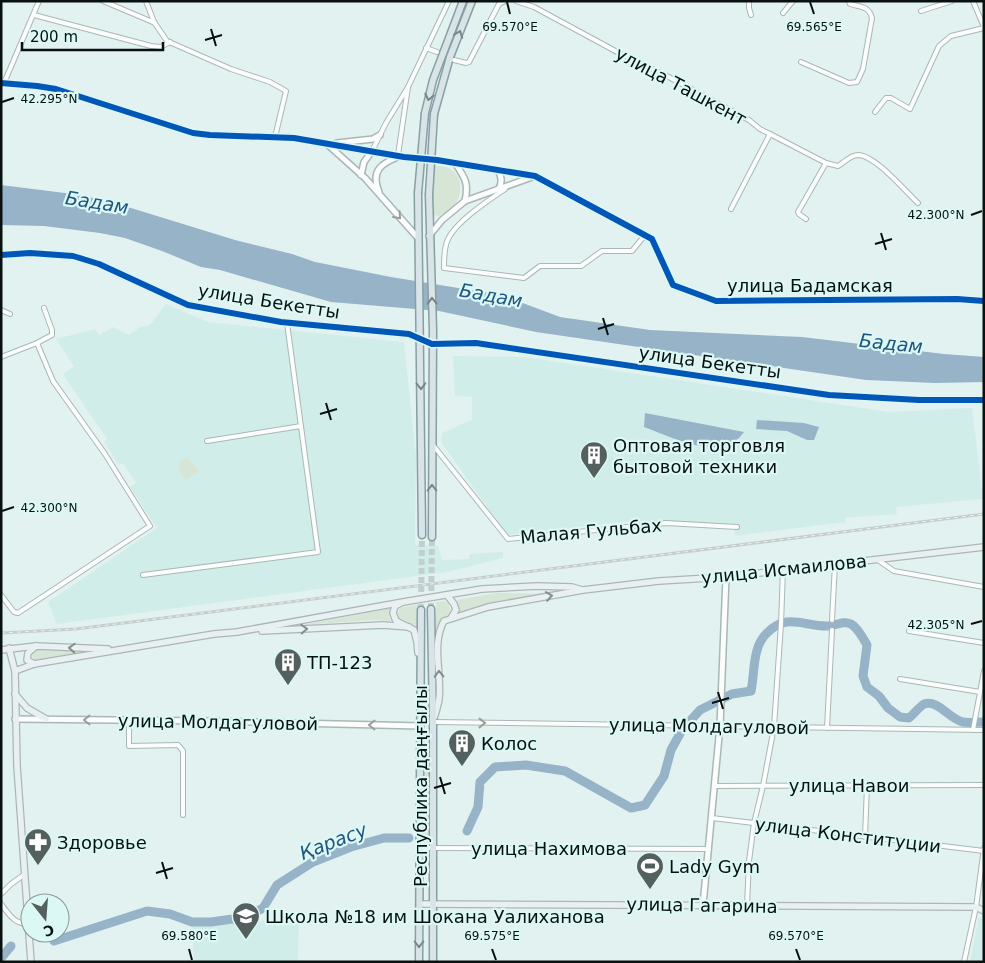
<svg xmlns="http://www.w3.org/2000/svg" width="985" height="963" viewBox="0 0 985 963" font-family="'DejaVu Sans',sans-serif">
	<rect width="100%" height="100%" fill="#e2f2f0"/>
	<g fill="#d1ede9">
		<polygon points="166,304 208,322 404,342 416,457 415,545 438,546 442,560 469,559 470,554 503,552 503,558 447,572 57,624 48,602 157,528 130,487 136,483 123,463 119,465 104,442 107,439 63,374 74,366 56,339 95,329 99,335 113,327 129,335 140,327 150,325"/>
		<polygon points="453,356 525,357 889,412 972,408 983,499 896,507 897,514 845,518 845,522 735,536 733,524 634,521 507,535 441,442 442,433 472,420 472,397 455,396"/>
		<polygon points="979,917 984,920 984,962 970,962"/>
		<polygon points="299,918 298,962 194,962 192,926"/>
	</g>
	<g fill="#d6e5d5">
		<path d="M433,166C438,166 445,166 449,168C464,177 463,196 452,208C449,211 443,214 439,216L433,215L431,210Z"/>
		<polygon points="187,457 199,471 186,480 178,468 180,466 179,462"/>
		<polygon points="496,593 560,594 482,605 460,613 457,600"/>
		<path d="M444,601L448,603L451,611L449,615C441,619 439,622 436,631V602Z"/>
		<path d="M420,604L421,639C415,624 412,625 399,619L398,613L400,608Z"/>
		<polygon points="390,608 389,616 391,621 374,620 302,625"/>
		<polygon points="37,649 103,651 37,661 33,659 32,652"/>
		<polygon points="425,747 430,747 429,845 425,845"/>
	</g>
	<g fill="#96b3c8">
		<polygon points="1,185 81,195 131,208 235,240 292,254 315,262 391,277 501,295 560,317 650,330 802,337 944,354 984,357 984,382 935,383 866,380 536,332 439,311 331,302 220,270 201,267 162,251 125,238 100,233 44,226 1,225"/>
		<path d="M645,413L744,432C723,464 672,437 644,427Z"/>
		<polygon points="757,420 804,423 819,427 814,440 807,440 787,431 756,429"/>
	</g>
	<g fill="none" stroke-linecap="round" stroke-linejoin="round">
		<g stroke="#96b3c8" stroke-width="9">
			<path d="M467,831L478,807L480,782L495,767L526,765L565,771L631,808L645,805L664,776L671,750L682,730L700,710L732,694L751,691C755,672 752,647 767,633C787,612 805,627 828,626C836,626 843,620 851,624C858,628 863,638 867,645L863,676L867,687L879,696L888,708L900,717L909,718C914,714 919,707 924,704C938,699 950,720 963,722C969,723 978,722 984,722"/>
			<polyline points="54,941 147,911 170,914 192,922 211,922 247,917 263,908 277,885 313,862 351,847 384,838 409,838"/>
			<polyline points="1,958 11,946"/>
		</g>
		<g stroke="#c1d0ce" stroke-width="6" stroke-dasharray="6 3" stroke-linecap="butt">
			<polyline points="431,609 432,537"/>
			<polyline points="421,610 422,535"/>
		</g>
		<g stroke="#abb7b6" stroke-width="6">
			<g id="minor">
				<polyline points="103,1 155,23"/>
				<polyline points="146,1 154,22 167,41 231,69 270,82 286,91 275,137"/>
				<polyline points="516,1 534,7 619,53 665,75 749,120 760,129 770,134 731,209"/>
				<polyline points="749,1 749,8 751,15"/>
				<polyline points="973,1 984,27"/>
				<polyline points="921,11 952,1"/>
				<polyline points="783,13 793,1"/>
				<polyline points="34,15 151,46 161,47 170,42"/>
				<polyline points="426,48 437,52"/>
				<polyline points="454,60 466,63 469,62 499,4 505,1"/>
				<path d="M801,62L849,83L857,82L863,69L872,18C869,6 860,7 850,4L849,1"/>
				<polyline points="4,83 39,1"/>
				<polyline points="408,87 449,1"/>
				<polyline points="875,112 886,98 891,98 910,109 939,46 951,36 984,28"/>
				<path d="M770,134L826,163L838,166C844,163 850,155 858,155C875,155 905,191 918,203"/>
				<polyline points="372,151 386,123 408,87 398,155"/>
				<polyline points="455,163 535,176 652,239 673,285 716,301 957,299 984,301"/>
				<path d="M505,189C489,200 450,225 446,245C444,252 444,261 444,268L524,278L540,266H581L602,251H632L645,235"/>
				<polyline points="806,219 799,214 798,212 826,163"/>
				<polyline points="1,310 10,314"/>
				<polyline points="432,344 476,343 829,395 919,400 984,400"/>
				<polyline points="1,357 37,343 52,335 52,330 44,308"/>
				<polyline points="207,441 301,426"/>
				<polyline points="433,445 508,539 666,523 737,527"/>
				<polyline points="878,560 894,571 984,587"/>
				<polyline points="143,575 318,552 287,323"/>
				<polyline points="1,595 14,612 18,613 150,526 105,454 53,381 37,343"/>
				<polyline points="832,620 835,564"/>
				<polyline points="909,631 984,643"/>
				<polyline points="900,679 980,692"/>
				<polyline points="129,720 129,746 178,745 183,751 183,815"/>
				<polyline points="433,722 984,730"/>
				<polyline points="827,728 832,630"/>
				<polyline points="973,730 984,671"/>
				<polyline points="714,786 984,785"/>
				<polyline points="712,818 984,851"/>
				<polyline points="865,837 867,785"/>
				<polyline points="420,848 709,849"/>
				<polyline points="1,894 11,884 25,874"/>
				<path d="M1,904C11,917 13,922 29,925"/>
				<polyline points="747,905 749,861 754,823 763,786 774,727 781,624 783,570"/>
				<polyline points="964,962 976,907 984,848"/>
			</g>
		</g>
		<g stroke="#abb7b6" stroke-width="8">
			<g id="tertiary">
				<path d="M1,83L37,86L56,89L193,133L210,135L294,138L404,157L437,160L455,163C465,178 469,183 465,201"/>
				<polyline points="337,143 373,139 380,135"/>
				<polyline points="327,144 365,178 418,238"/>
				<path d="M498,170C502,178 502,182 499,189"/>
				<polyline points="361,175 364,162 372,151"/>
				<path d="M379,192C370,170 382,163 400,156"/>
				<polyline points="429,236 442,220 465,201 535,176"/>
				<polyline points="1,255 30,253 73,256 99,264 188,305 281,322 409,334 432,344"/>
				<polyline points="15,719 210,721 420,726"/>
				<polyline points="703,905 720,726 726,577"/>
			</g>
		</g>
		<g stroke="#abb7b6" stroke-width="8">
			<g id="secondary">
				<polyline points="447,595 454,604 456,610 451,618"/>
				<polyline points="401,603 395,606 393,613 396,621 414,630 417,642 418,653"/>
				<polyline points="262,631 383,625 409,627"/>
				<polyline points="9,648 15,671 17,766 31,962"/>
				<polyline points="1,650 36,646 108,649"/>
				<polyline points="34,664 27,660 28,653 36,646"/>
				<polyline points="15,671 34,664 214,634 237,632 403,602 482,589 537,586 572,587 582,590"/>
				<polyline points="15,694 27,708 46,719"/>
				<path d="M434,718C436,712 438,705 439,699C442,674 431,644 444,621L488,607L583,590L659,581L726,577L984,547"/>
				<polyline points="420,904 976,907 984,911"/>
			</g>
		</g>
		<g stroke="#87a0a3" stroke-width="9">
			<g id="primary">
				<polyline points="425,113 433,80 463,1"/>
				<polyline points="434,114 450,57 472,1"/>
				<polyline points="418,193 422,535"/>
				<polyline points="429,195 433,330 432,537"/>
				<polyline points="431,609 433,722 433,962"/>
				<polyline points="419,962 421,610"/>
			</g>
		</g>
		<use href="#minor" stroke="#fbfdfd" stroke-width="4"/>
		<use href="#tertiary" stroke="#fbfdfd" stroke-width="5"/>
		<use href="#secondary" stroke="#e9f0f2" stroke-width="5.5"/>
		<use href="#primary" stroke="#d8e4e7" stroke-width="6"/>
		<g stroke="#c8cdcc" stroke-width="3">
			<polyline id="rail" points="1,633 76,629 984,514"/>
		</g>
		<use href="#rail" stroke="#dcf8f5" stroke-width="1" stroke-dasharray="4" stroke-linecap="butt"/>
		<g stroke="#87a0a3" stroke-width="9" stroke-linecap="butt">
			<g id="primary-bridge">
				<polyline points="418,193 425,113"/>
				<polyline points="429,195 434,114"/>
			</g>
		</g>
		<use href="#primary-bridge" stroke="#d8e4e7" stroke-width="6"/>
		<g stroke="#dcf8f5" stroke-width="9">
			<g id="cycleway">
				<polyline points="1,83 37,86 56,89 193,133 210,135 294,138 404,157 437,160 535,176 652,239 673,285 716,301 957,299 984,301"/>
				<polyline points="1,255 30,253 73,256 99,264 188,305 281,322 409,334 432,344 476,343 829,395 919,400 984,400"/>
			</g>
		</g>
		<use href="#cycleway" stroke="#0057b8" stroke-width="6"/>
	</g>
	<defs><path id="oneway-chevron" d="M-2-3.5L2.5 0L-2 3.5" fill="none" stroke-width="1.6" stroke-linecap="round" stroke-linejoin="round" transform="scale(1.25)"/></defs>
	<g stroke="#7a8586">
		<use href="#oneway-chevron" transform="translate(459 34) rotate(-69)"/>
		<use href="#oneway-chevron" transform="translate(429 97) rotate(103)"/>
		<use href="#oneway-chevron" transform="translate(432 301) rotate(-91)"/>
		<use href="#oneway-chevron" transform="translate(421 386) rotate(89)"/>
		<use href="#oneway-chevron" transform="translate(432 488) rotate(-90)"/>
		<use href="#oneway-chevron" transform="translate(419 944) rotate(90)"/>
	</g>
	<g stroke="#9a9f9e">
		<use href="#oneway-chevron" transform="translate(398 216) rotate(48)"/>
		<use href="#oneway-chevron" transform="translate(87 720) rotate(-180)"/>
		<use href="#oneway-chevron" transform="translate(482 723)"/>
		<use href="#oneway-chevron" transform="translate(372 725) rotate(-179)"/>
	</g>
	<g stroke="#848c8c">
		<use href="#oneway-chevron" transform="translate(549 596) rotate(-8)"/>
		<use href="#oneway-chevron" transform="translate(304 629) rotate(-3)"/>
		<use href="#oneway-chevron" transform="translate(72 648) rotate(-177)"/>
		<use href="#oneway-chevron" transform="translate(439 674) rotate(-91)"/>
	</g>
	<path fill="none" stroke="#081110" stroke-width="2" d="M507,2L510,14M810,2L814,14M211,29L216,46M205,40L222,35M2,102L14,98M971,215L982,211M881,233L886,250M875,244L892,239M603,318L608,335M598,329L614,324M326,403L331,420M320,414L337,409M2,511L14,507M971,624L982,621M718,692L723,709M712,703L729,698M440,777L445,794M434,788L451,783M162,862L167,879M156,873L173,868M189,949L192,960M492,949L496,960M796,949L800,960"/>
	<defs>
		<g id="building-pin" transform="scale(1.4375)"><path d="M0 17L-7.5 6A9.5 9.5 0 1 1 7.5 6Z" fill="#54605e" stroke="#dcf8f5"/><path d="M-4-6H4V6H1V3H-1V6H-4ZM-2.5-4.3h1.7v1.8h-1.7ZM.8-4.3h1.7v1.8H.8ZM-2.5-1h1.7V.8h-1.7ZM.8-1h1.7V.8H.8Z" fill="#fff"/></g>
		<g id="pharmacy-pin" transform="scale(1.4375)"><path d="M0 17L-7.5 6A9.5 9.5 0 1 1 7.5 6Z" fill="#54605e" stroke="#dcf8f5"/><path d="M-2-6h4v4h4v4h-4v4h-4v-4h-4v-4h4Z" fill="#fff"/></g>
		<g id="stadium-pin" transform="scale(1.4375)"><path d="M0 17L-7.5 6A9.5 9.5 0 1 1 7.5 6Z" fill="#54605e" stroke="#dcf8f5"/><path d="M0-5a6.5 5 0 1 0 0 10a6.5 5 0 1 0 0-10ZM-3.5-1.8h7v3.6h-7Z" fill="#fff"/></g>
		<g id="school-pin" transform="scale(1.4375)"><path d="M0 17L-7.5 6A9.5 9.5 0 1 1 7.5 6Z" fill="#54605e" stroke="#dcf8f5"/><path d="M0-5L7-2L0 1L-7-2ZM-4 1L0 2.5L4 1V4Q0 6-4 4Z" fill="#fff"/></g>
	</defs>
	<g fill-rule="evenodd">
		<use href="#building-pin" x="594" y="455"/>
		<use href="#building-pin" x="288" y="662"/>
		<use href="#building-pin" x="462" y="743"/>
		<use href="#pharmacy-pin" x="38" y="842"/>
		<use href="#stadium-pin" x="650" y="866"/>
		<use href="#school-pin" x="246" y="916"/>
	</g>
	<g text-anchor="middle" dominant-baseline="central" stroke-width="4.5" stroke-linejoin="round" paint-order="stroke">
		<g font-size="18" fill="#081110" stroke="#dcf8f5">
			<text transform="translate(681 86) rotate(28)">улица Ташкент</text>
			<text x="810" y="285">улица Бадамская</text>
			<text transform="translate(269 301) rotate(9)">улица Бекетты</text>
			<text transform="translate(710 362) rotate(8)">улица Бекетты</text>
			<text transform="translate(591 531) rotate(-5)">Малая Гульбах</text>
			<text transform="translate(784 569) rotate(-6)">улица Исмаилова</text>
			<text transform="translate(218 722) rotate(1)">улица Молдагуловой</text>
			<text transform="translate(709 726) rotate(1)">улица Молдагуловой</text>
			<text x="849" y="785">улица Навои</text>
			<text transform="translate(420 786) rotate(-90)">Республика даңғылы</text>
			<text transform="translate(848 835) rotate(7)">улица Конституции</text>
			<text x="549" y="848">улица Нахимова</text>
			<text transform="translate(702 905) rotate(1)">улица Гагарина</text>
		</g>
		<g font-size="18" fill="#081110" stroke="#dcf8f5" text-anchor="start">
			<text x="613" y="445">Оптовая торговля<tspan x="613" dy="21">бытовой техники</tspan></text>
			<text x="307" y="662">ТП-123</text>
			<text x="481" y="743">Колос</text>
			<text x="57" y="842">Здоровье</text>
			<text x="669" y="866">Lady Gym</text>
			<text x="265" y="916">Школа №18 им Шокана Уалиханова</text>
		</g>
		<g font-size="19" font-style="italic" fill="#215681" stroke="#dcf8f5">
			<text transform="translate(97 202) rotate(9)">Бадам</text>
			<text transform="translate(491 295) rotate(10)">Бадам</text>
			<text transform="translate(891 343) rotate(6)">Бадам</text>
			<text transform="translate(333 841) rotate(-21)">Қарасу</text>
		</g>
	</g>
	<g font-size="12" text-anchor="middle" fill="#081110" stroke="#dcf8f5" stroke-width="4.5" stroke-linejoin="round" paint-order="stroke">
		<text x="510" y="31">69.570°E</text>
		<text x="814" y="31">69.565°E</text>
		<text x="49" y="103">42.295°N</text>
		<text x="936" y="219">42.300°N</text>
		<text x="49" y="512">42.300°N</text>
		<text x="936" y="629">42.305°N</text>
		<text x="189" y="940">69.580°E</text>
		<text x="492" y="940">69.575°E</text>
		<text x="796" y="940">69.570°E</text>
	</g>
	<rect width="985" height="963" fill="none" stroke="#081110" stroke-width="5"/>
	<g transform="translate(45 918) rotate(163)"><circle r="24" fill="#dcf8f5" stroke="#879c99"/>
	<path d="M0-4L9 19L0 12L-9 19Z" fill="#54605e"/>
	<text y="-8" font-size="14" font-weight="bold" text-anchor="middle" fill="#081110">С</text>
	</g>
	<path d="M22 42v8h141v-8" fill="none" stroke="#081110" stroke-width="2.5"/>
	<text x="30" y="42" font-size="15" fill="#081110" stroke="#dcf8f5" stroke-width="4" paint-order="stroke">200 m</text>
</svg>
